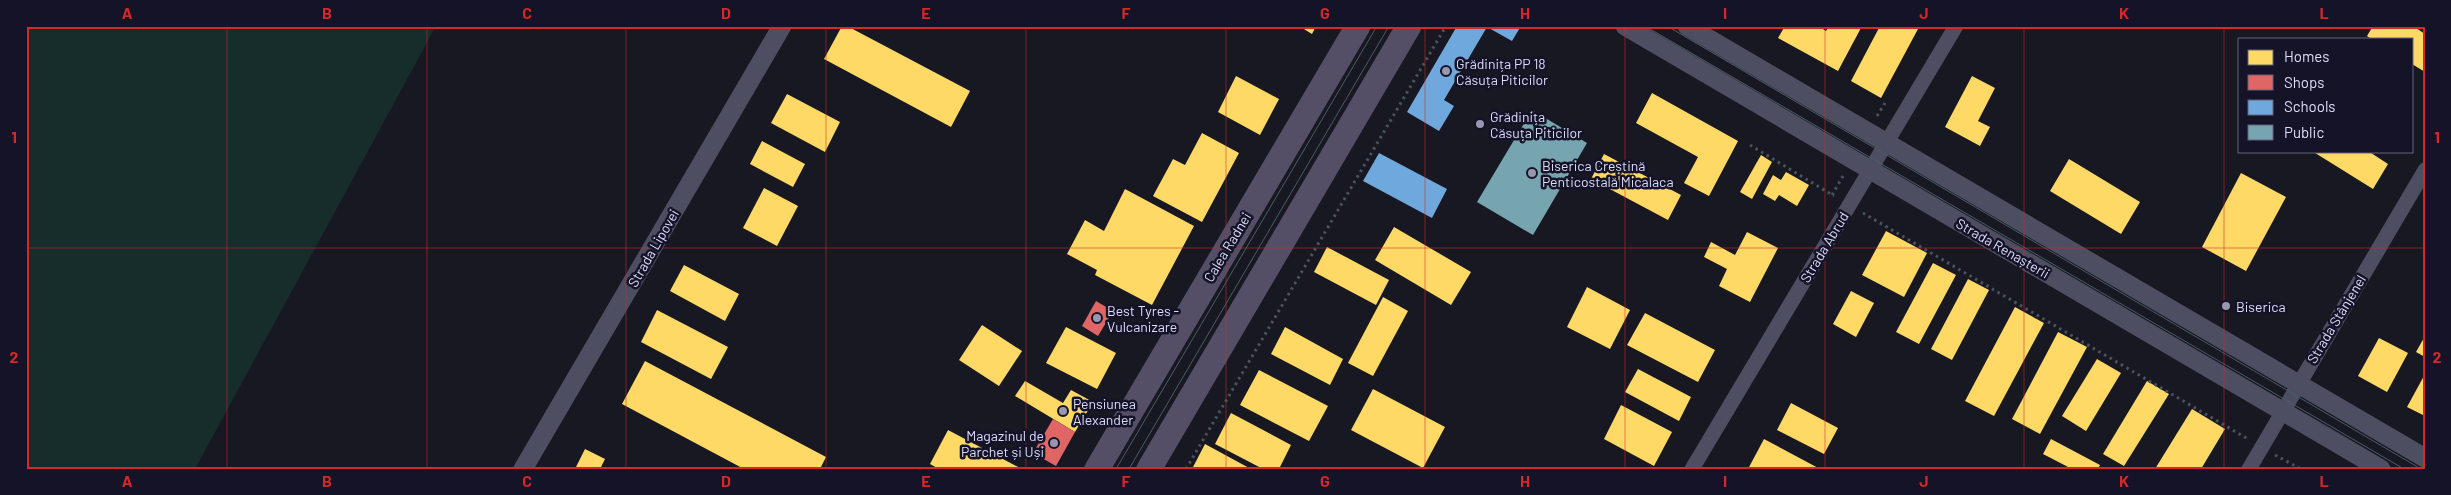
<svg xmlns="http://www.w3.org/2000/svg" width="2451" height="495" viewBox="0 0 2451 495" font-family="Barlow,sans-serif">
	<rect width="100%" height="100%" fill="#181822"/>
	<polygon fill="#162d2c" points="26,26 436,26 195,469 26,469"/>
	<g fill="#ffd966">
		<polygon points="842,26 847,26 970,91 951,127 824,59"/>
		<polygon points="1299,26 1316,26 1312,34"/>
		<polygon points="1785,26 1818,26 1826,31 1829,26 1862,26 1838,71 1778,38"/>
		<polygon points="1880,26 1913,26 1918,29 1881,98 1851,81"/>
		<polygon points="2373,26 2413,26 2425,34 2425,72 2412,64 2412,39 2371,39 2367,36"/>
		<polygon points="1236,76 1279,99 1260,135 1218,112"/>
		<polygon points="1972,76 1995,88 1978,121 1990,127 1980,146 1945,127"/>
		<polygon points="1652,93 1738,141 1709,196 1684,183 1698,157 1636,123"/>
		<polygon points="787,94 840,122 825,152 771,123"/>
		<polygon points="1202,133 1239,153 1202,222 1153,196 1173,159 1185,165"/>
		<polygon points="762,141 805,164 793,187 750,164"/>
		<polygon points="2312,151 2368,151 2388,164 2373,189"/>
		<polygon points="1604,154 1681,195 1668,220 1591,179"/>
		<polygon points="1761,155 1772,162 1752,199 1740,192"/>
		<polygon points="2069,159 2140,202 2121,234 2050,191"/>
		<polygon points="1786,172 1809,185 1797,206 1779,195 1775,201 1763,194 1773,175 1781,180"/>
		<polygon points="2241,173 2286,197 2246,271 2202,247"/>
		<polygon points="764,188 798,206 777,246 743,228"/>
		<polygon points="1125,189 1194,226 1152,305 1095,275 1097,270 1067,254 1085,220 1104,231"/>
		<polygon points="1394,227 1471,272 1451,305 1375,260"/>
		<polygon points="1886,231 1927,253 1904,297 1862,275"/>
		<polygon points="1747,232 1778,248 1750,302 1719,286 1727,269 1704,257 1711,242 1735,255"/>
		<polygon points="1327,247 1389,280 1376,305 1314,272"/>
		<polygon points="1933,263 1956,275 1919,344 1896,332"/>
		<polygon points="684,265 739,294 725,321 670,291"/>
		<polygon points="1968,279 1989,290 1952,360 1931,349"/>
		<polygon points="1587,287 1630,310 1610,349 1567,327"/>
		<polygon points="1851,291 1874,303 1856,337 1833,324"/>
		<polygon points="1383,297 1408,311 1373,376 1348,363"/>
		<polygon points="2015,307 2044,323 1994,416 1965,401"/>
		<polygon points="657,310 728,347 711,379 641,342"/>
		<polygon points="1645,313 1715,350 1698,382 1627,345"/>
		<polygon points="982,325 1022,351 999,386 959,360"/>
		<polygon points="1066,327 1116,353 1097,389 1046,363"/>
		<polygon points="1285,327 1343,359 1330,385 1271,354"/>
		<polygon points="2058,332 2087,347 2040,434 2012,419"/>
		<polygon points="2425,336 2425,357 2416,352"/>
		<polygon points="2379,338 2408,353 2387,392 2358,376"/>
		<polygon points="2097,359 2121,373 2086,431 2062,416"/>
		<polygon points="645,361 826,457 820,469 744,469 622,404"/>
		<polygon points="1638,369 1691,397 1679,421 1625,392"/>
		<polygon points="1259,370 1328,406 1309,441 1240,405"/>
		<polygon points="2425,374 2425,416 2407,407"/>
		<polygon points="1025,381 1063,403 1071,390 1093,402 1075,432 1015,396"/>
		<polygon points="2147,381 2169,394 2124,466 2103,454"/>
		<polygon points="1373,389 1445,427 1423,468 1351,430"/>
		<polygon points="1791,403 1838,428 1824,454 1777,430"/>
		<polygon points="1621,405 1672,432 1654,466 1604,439"/>
		<polygon points="2192,409 2225,429 2201,469 2155,469"/>
		<polygon points="1231,413 1291,445 1279,469 1263,469 1215,444"/>
		<polygon points="948,430 1022,469 939,469 930,464"/>
		<polygon points="1764,439 1820,469 1748,469"/>
		<polygon points="2051,439 2100,465 2098,469 2072,469 2043,454"/>
		<polygon points="1205,444 1251,469 1192,469"/>
		<polygon points="585,449 605,459 600,469 575,469"/>
	</g>
	<g fill="#e06666">
		<polygon points="1096,301 1113,311 1098,336 1082,326"/>
		<polygon points="1053,419 1075,432 1056,466 1033,453"/>
	</g>
	<g fill="#6fa8dc">
		<polygon points="1457,26 1521,26 1512,41 1487,27 1444,100 1454,106 1439,131 1407,112"/>
		<polygon points="1379,153 1447,189 1432,218 1363,181"/>
	</g>
	<polygon fill="#76a5af" points="1532,110 1587,143 1533,235 1477,202"/>
	<g fill="none" stroke-linecap="round" stroke-linejoin="round">
		<g stroke="#47545e" stroke-width="3" stroke-dasharray="2.5 4" stroke-linecap="butt">
			<polyline points="1877,116 1885,103"/>
			<polyline points="1750,145 1834,196"/>
			<polyline points="1832,195 1843,176"/>
			<polyline points="1863,213 2248,439"/>
			<polyline points="2275,455 2301,469"/>
			<polyline points="1186,469 1446,26"/>
		</g>
		<g stroke="#4e4e62" stroke-width="15">
			<polyline points="1692,469 1956,26"/>
			<polyline points="2249,469 2425,170"/>
		</g>
		<g stroke="#4e4e62" stroke-width="19">
			<polyline points="1625,26 2381,469"/>
			<polyline points="1687,26 2425,458"/>
			<polyline points="523,469 782,26"/>
		</g>
		<g stroke="#544f66" stroke-width="25">
			<polyline points="1097,469 1358,26"/>
			<polyline points="1149,469 1409,26"/>
		</g>
		<g stroke="#485d68" stroke-width="1">
			<polyline points="1645,26 2404,469"/>
			<polyline points="1667,26 2421,469"/>
			<polyline points="1116,469 1377,26"/>
			<polyline points="1129,469 1389,26"/>
		</g>
	</g>
	<path fill="none" stroke="#d62828" stroke-width="1" stroke-opacity="0.55" d="M227,26V469M427,26V469M626,26V469M826,26V469M1026,26V469M1226,26V469M1425,26V469M1625,26V469M1825,26V469M2024,26V469M2224,26V469M26,248H2425"/>
	<g fill="#9897af" stroke="#141327" stroke-width="2">
		<circle cx="1446" cy="71" r="5"/>
		<circle cx="1480" cy="124" r="5"/>
		<circle cx="1532" cy="173" r="5"/>
		<circle cx="2226" cy="306" r="5"/>
		<circle cx="1097" cy="318" r="5"/>
		<circle cx="1063" cy="411" r="5"/>
		<circle cx="1054" cy="443" r="5"/>
	</g>
	<g text-anchor="middle" dominant-baseline="central" stroke-width="5" stroke-linejoin="round" paint-order="stroke">
		<g font-size="14" fill="#dddcfb" stroke="#141327" text-anchor="start">
			<text x="1456" y="63">Grădinița PP 18<tspan x="1456" dy="16">Căsuța Piticilor</tspan></text>
			<text x="1490" y="116">Grădinița<tspan x="1490" dy="16">Căsuța Piticilor</tspan></text>
			<text x="1542" y="165">Biserica Creștină<tspan x="1542" dy="16">Penticostală Micalaca</tspan></text>
			<text x="2236" y="306">Biserica</text>
			<text x="1107" y="310">Best Tyres -<tspan x="1107" dy="16">Vulcanizare</tspan></text>
			<text x="1073" y="403">Pensiunea<tspan x="1073" dy="16">Alexander</tspan></text>
			<text x="1044" y="435" text-anchor="end">Magazinul de<tspan x="1044" dy="16">Parchet și Uși</tspan></text>
		</g>
		<g font-size="14" fill="#dddcfb" stroke="#141327">
			<text transform="translate(1227 247) rotate(-59)">Calea Radnei</text>
			<text transform="translate(1824 247) rotate(-59)">Strada Abrud</text>
			<text transform="translate(653 248) rotate(-60)">Strada Lipovei</text>
			<text transform="translate(2003 248) rotate(30)">Strada Renașterii</text>
			<text transform="translate(2336 319) rotate(-59)">Strada Stânjenel</text>
		</g>
	</g>
	<rect width="2451" height="495" fill="none" stroke="#141327" stroke-width="55"/>
	<rect x="2238" y="38" width="175" height="115" fill="#141327" stroke="#64637c"/>
	<rect x="2248" y="50" width="25" height="15" fill="#ffd966" stroke="#64637c"/>
	<text x="2284" y="62" font-size="15" fill="#dddcfb">Homes</text>
	<rect x="2248" y="75" width="25" height="15" fill="#e06666" stroke="#64637c"/>
	<text x="2284" y="88" font-size="15" fill="#dddcfb">Shops</text>
	<rect x="2248" y="100" width="25" height="15" fill="#6fa8dc" stroke="#64637c"/>
	<text x="2284" y="112" font-size="15" fill="#dddcfb">Schools</text>
	<rect x="2248" y="125" width="25" height="15" fill="#76a5af" stroke="#64637c"/>
	<text x="2284" y="138" font-size="15" fill="#dddcfb">Public</text>
	<rect x="28" y="28" width="2396" height="440" fill="none" stroke="#d62828" stroke-width="2"/>
	<g font-size="16" text-anchor="middle" font-weight="bold" fill="#d62828">
		<text x="127" y="19">A</text>
		<text x="327" y="19">B</text>
		<text x="527" y="19">C</text>
		<text x="726" y="19">D</text>
		<text x="926" y="19">E</text>
		<text x="1126" y="19">F</text>
		<text x="1325" y="19">G</text>
		<text x="1525" y="19">H</text>
		<text x="1725" y="19">I</text>
		<text x="1924" y="19">J</text>
		<text x="2124" y="19">K</text>
		<text x="2324" y="19">L</text>
		<text x="14" y="143">1</text>
		<text x="2437" y="143">1</text>
		<text x="14" y="363">2</text>
		<text x="2437" y="363">2</text>
		<text x="127" y="487">A</text>
		<text x="327" y="487">B</text>
		<text x="527" y="487">C</text>
		<text x="726" y="487">D</text>
		<text x="926" y="487">E</text>
		<text x="1126" y="487">F</text>
		<text x="1325" y="487">G</text>
		<text x="1525" y="487">H</text>
		<text x="1725" y="487">I</text>
		<text x="1924" y="487">J</text>
		<text x="2124" y="487">K</text>
		<text x="2324" y="487">L</text>
	</g>
</svg>
